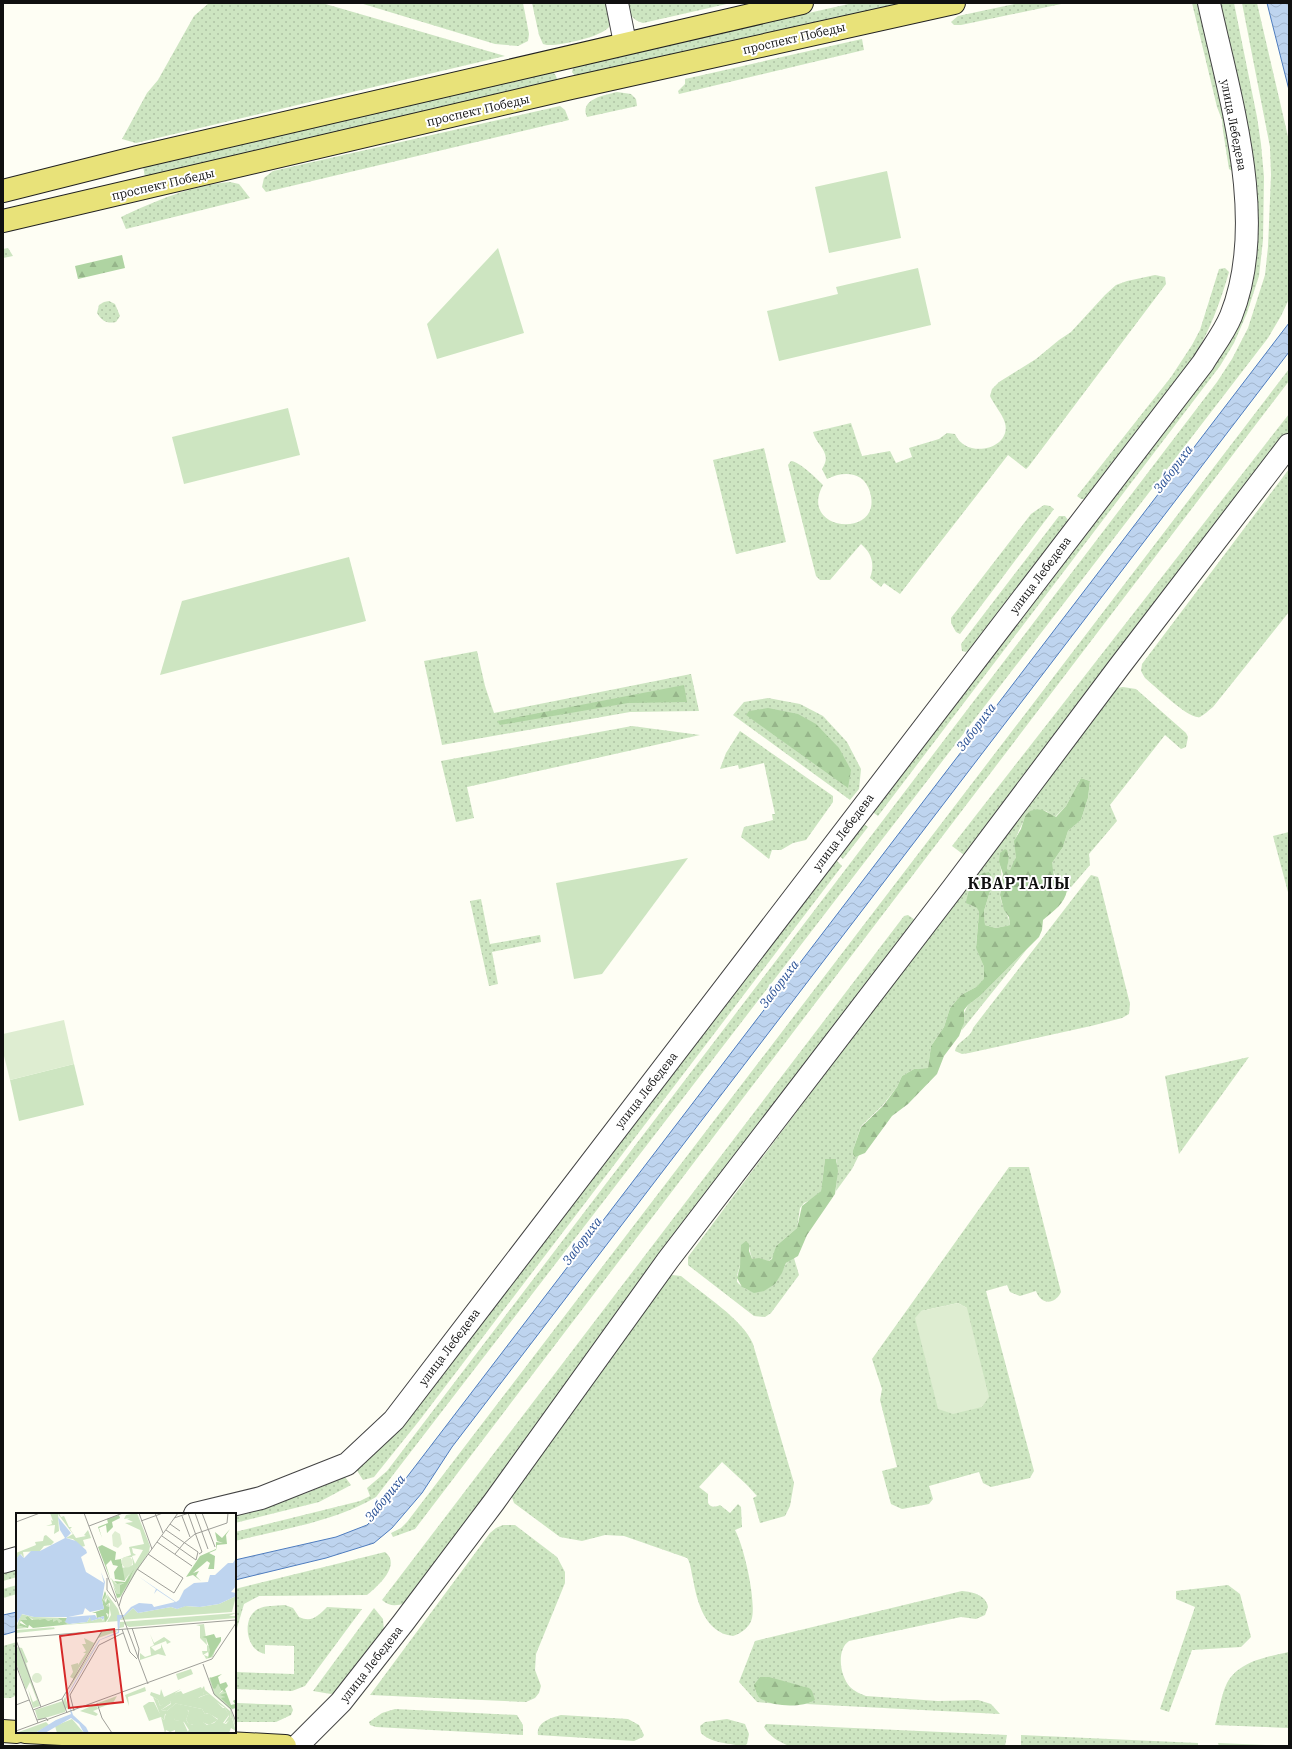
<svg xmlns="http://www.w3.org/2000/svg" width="1292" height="1749" viewBox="0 0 1292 1749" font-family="'IBM Plex Serif',serif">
	<defs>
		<pattern id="grass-dots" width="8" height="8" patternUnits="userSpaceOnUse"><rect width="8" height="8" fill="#cde5c1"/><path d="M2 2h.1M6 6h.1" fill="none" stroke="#afc3a5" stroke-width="1.8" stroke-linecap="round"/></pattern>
		<pattern id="forest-firs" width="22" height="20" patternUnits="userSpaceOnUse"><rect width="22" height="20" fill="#afd4a2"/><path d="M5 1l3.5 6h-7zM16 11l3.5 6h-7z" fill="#96b58a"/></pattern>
		<pattern id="water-waves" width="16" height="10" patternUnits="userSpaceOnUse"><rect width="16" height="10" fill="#bed4ef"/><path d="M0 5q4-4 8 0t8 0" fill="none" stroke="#a2b5cc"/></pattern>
	</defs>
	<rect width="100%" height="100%" fill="#fefef4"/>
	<g fill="url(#grass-dots)" fill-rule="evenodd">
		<polygon points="209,3 322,3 505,56 136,143 122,139 147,93 158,80 194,16"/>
		<polygon points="360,3 523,3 529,34 528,41 518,46 495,44"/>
		<path d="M532,3H611C612,11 615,20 609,27C601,37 560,46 547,45L543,44L539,35Z"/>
		<path d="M627,3H731L643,23C632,20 629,14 627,3Z"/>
		<polygon points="853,3 909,3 581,76 575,76 572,72 573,68 578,65"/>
		<polygon points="1019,3 1066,3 961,25 954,25 951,22 958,16"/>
		<polygon points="1192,3 1203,3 1238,162 1232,171 1229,169 1223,131 1222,120 1217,107"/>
		<polygon points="1220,3 1234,3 1257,117 1261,144 1264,177 1263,240 1259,276 1247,313 1234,343 1220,366 878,816 870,810 1194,387 1250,261"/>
		<path d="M1242,3H1257L1289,141V299L1281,316L1268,338L376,1497C334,1522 282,1529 235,1541V1532L360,1501L370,1496L367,1488L387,1471L1217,382L1232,359L1248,328L1265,275L1268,247L1271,175L1270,147Z"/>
		<polygon points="862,39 864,50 679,94 678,91 685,84 685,79"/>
		<polygon points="551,72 555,74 557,79 552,83 145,177 143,166"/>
		<path d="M617,92L631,94L636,99L637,106L587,117C579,99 605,95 617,92Z"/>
		<polygon points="560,106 565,110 569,120 266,192 262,187 264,178 273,171"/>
		<path d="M230,182L239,184L250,198L126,229L121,217C155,201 192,185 230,182Z"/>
		<polygon points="8,248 13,256 3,258 3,249"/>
		<path d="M1225,268L1229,272C1221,300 1210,330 1195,355L1087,499H1081L1077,496L1171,377L1192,345L1200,330L1219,269Z"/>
		<path d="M1155,275L1165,277L1166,284L1029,466L1026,469L1008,455L900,594L884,583L881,587L870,578C875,565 872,553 861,544L830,580H820L816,576L788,465L791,461C800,462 816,478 823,485C797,532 884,540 870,492C864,471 843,471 827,479L822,469C833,452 817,447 813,432L851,423L862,456L890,451L896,463L912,457L909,448L939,439L947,433L955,434C966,460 1012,449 1005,423C1002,413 994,405 990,396L992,389L999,382L1036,359L1059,340L1071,332L1105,295L1116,285L1127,281Z"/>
		<path d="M109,301L115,304L120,316L116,322C107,324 102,321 97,313L99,305L104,302Z"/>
		<polygon points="1289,369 1289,381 415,1529 393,1537 391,1533 401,1528 407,1522"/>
		<polygon points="1289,414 1289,437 964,855 952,846"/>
		<polygon points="764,448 786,542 736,554 713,460"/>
		<path d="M1289,469V612L1213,707C1209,710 1204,715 1200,717C1189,720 1155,686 1145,678L1141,671L1142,664Z"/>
		<polygon points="1044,505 1050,506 1054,509 960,634 956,632 951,623 951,618 1031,514"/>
		<polygon points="1059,516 1065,516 1068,520 1065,526 969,650 966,652 962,651 961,644"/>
		<polygon points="477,651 485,686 494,713 691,674 699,711 630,712 442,745 424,661"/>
		<path d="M1123,687L1136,689L1186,733L1188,737L1186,747L1181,749L1165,735L1110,805L1117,821L1089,854L1090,865L1066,893L1067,890C1061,881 1051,875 1052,863L1063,847L1068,831L1081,820L1088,798L1090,781L1081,778L1066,806L1055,817L1046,811L1037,809L1025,816C1022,829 1010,840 1017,852L1015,861L1010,870L1007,869L1009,854L999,862C1004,874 999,884 1000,896C1002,907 1009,915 1010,925L996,928L985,925L984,911L991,888V874L989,872H986L971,884L970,905L978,908L979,912L976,947L984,967L985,979L976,987L961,995L950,1008L944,1027L931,1046L928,1068L914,1069L902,1076L897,1087L882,1106L861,1126L853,1150L855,1156L859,1155L852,1169L836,1191L837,1162L836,1159H825L821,1191L815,1198L804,1203L800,1208L797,1228L776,1246L774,1256L769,1261L752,1259L749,1247L741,1245V1262L737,1275V1282C750,1296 765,1294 777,1280C784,1272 783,1262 794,1258L799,1275L771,1313L765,1317L754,1316L688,1265V1257L1108,695L1117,688Z"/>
		<polygon points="768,698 800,704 823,716 847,742 861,769 859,789 850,800 733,715 744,702"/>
		<polygon points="632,726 700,735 467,787 474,818 456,822 441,761"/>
		<polygon points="740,731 833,796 833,802 806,840 793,843 781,850 772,850 769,859 741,837 744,827 773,820 772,814 775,814 764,763 739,769 738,765 720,769 726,753"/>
		<polygon points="861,822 868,827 843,859 837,854"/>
		<polygon points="1289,832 1289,896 1273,836"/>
		<polygon points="835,859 842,866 419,1421 374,1477 363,1480 356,1469"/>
		<path d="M1091,875L1098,877L1099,880L1130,1004L1129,1014L1122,1018L1091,1026L969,1053L962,1054L955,1051C957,1041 971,1038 973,1028Z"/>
		<polygon points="481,899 490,944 540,935 541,942 492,952 498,984 489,986 470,901"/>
		<path d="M908,915L922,925L406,1603C396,1606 390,1607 382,1600L904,916Z"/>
		<polygon points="1027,949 962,1030 964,1013 968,1005 980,996"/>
		<polygon points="1249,1057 1179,1154 1165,1076"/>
		<path d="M1009,1167H1029L1061,1292C1055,1305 1041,1305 1036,1291L1020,1296L1010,1292L1007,1285L986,1291L1034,1471L1030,1478L991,1487L983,1483L979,1472L929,1486L933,1499L929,1504L902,1509L891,1504L882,1471L897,1467L880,1400L882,1389L872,1359ZM958,1303L967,1308L921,1311Z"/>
		<path d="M672,1275L681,1276C701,1293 744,1320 753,1344L794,1483L790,1506L785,1516L760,1523L753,1498L757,1496L747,1485L722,1462L699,1487L708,1494V1503C711,1508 715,1507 720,1505L730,1513L738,1504L741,1507L742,1527L735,1530C744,1546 756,1600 752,1618C750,1627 742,1633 733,1636C705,1633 697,1602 693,1579C691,1572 691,1563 687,1558L624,1536L605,1535L582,1541L560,1537L514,1503L511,1495L667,1276Z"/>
		<polygon points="345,1477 351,1485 319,1502 235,1523 235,1514 222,1514 304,1494"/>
		<polygon points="503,1525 515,1525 557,1557 565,1572 565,1583 536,1654 535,1670 541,1686 539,1693 535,1698 526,1702 370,1695 490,1533 496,1528"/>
		<path d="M385,1552C402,1565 377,1587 367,1595L259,1596L244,1604L235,1635V1589Z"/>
		<polygon points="17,1564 17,1577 3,1581 3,1567"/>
		<polygon points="17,1585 17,1594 3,1598 3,1589"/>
		<polygon points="1228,1585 1240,1594 1251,1637 1241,1647 1192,1650 1169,1712 1160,1709 1195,1607 1176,1599 1176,1591"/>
		<path d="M962,1591C973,1592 986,1595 988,1607L985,1615L976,1619L961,1617L849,1641C836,1650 840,1676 850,1687C854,1691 860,1694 866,1696L938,1701L978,1700L991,1704L1000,1714L806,1704L811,1702L805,1687L765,1677L755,1690C760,1700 768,1701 778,1704L757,1702L739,1682L755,1641Z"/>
		<path d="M285,1605L293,1608L299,1617C312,1623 318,1616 327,1607L362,1609L305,1686L292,1691L235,1689V1672L294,1674V1646L265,1645V1654C246,1651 241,1618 258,1609C266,1605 276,1606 285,1605Z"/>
		<polygon points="374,1608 383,1619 384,1631 337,1692 331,1694 313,1691"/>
		<polygon points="17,1642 17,1695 11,1698 3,1698 3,1646"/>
		<path d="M1289,1652V1728L1215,1725C1219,1712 1221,1695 1227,1683C1239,1661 1267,1657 1289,1652Z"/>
		<polygon points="237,1703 291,1705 293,1710 291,1715 276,1722 235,1722"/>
		<polygon points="395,1709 517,1715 523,1725 523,1735 376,1727 370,1725 369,1722 382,1713"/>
		<path d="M561,1715L628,1719L639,1725L644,1735L643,1737L634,1741L538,1735C536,1722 551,1718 561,1715Z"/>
		<path d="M727,1719L745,1724L749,1734L747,1744L744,1746C731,1744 710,1743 701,1733L700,1726L705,1722Z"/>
		<path d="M766,1724L1007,1735L1005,1746H789C778,1741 770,1737 764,1727Z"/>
		<polygon points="1021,1735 1198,1743 1198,1746 1021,1746"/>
		<polygon points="1218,1743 1289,1746 1219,1746"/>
	</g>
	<g fill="url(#forest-firs)">
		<polygon points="122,255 125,268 78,279 75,266"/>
		<polygon points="684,685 687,702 628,703 500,725 497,721"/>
		<polygon points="768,708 798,714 816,724 839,748 851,770 848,788 746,715 749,711"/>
		<path d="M1081,778L1090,781L1088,798L1081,820L1068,831L1063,847L1052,863L1054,876L1067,890C1065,904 1053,911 1043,920L1042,930L1039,937L980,996L968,1005L964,1010V1023L959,1036L944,1056L937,1074L908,1104L892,1116L865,1153L855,1157L853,1154V1150L861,1127L883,1106L897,1087L902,1076L914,1069L928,1068L931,1046L944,1027L950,1008L961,995L976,987L984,979V967L976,948L979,912L977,908L966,903C968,891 974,872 989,872L991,874V888L984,911L985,925L996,928L1010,925L1009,917L1004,910L1000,895L1003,874L999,862L1000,853L1005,849L1007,850L1009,857L1007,869L1010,870L1016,857L1014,841L1021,829L1025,816L1030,811L1037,809L1043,810L1056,817L1066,806Z"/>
		<polygon points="825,1159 836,1159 838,1171 835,1194 807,1235 798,1256 786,1263 782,1273 775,1284 764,1291 754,1293 742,1287 737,1278 740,1266 741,1245 746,1241 749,1244 749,1251 752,1259 759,1258 769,1261 772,1259 776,1246 797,1228 802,1206 821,1191"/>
		<path d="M760,1677H769L809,1688L812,1691L815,1700C802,1708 774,1707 761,1699C757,1696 755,1690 754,1685Z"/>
	</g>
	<g fill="#cde5c1">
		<polygon points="887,171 901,238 829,253 815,187"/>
		<polygon points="498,248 524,333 437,359 427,324"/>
		<polygon points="918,268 931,325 779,361 767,311 838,294 836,287"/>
		<polygon points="288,408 300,455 184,484 172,437"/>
		<polygon points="349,557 366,621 160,675 182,601"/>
		<polygon points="688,858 602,974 574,979 556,883"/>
		<polygon points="74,1064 84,1105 19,1121 10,1080"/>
	</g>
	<g fill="#deedd1">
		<polygon points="64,1020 74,1064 10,1080 3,1052 3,1034"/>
		<polygon points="958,1303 967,1308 989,1397 982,1407 953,1414 938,1409 915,1318 921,1311"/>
	</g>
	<g fill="url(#water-waves)" stroke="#4e7cbe">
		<polygon points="1267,3 1289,3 1289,90"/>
		<polygon points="1289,323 1289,352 452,1447 422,1493 392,1528 374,1543 326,1558 235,1580 235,1560 336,1537 367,1525 381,1511"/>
		<polygon points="17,1612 17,1631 3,1635 3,1615"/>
	</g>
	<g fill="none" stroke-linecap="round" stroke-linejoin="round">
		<g stroke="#434343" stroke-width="24">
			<g id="minor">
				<polyline points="617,3 625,43"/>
				<path d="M195,1514L261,1498L347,1464L394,1420L1203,363C1212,348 1224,333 1231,316C1269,221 1230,99 1209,3"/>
				<polyline points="3,1562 17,1558"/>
				<polyline points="297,1746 341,1702 403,1623 494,1502 668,1260 953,888 1119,667 1289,445"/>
			</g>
		</g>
		<g stroke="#212121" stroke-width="24">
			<g id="major">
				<polyline points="3,191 138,157 802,3"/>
				<polyline points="3,221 571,88 954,3"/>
				<polyline points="3,1731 17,1732"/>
				<polyline points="25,1732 285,1746"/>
			</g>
		</g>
		<use href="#minor" stroke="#fff" stroke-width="22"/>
		<use href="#major" stroke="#e8e279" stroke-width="22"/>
	</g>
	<g text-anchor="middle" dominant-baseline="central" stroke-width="4" stroke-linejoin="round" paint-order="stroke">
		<g font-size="12" fill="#101010" stroke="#fff">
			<text transform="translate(794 38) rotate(-13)">проспект Победы</text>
			<text transform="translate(478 110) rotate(-13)">проспект Победы</text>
			<text transform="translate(1234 125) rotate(79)">улица Лебедева</text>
			<text transform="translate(163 184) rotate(-13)">проспект Победы</text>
			<text transform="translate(1040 575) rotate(-53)">улица Лебедева</text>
			<text transform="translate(843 832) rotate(-53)">улица Лебедева</text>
			<text transform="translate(646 1090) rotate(-52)">улица Лебедева</text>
			<text transform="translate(449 1347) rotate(-53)">улица Лебедева</text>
			<text transform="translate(371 1664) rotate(-52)">улица Лебедева</text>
		</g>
		<g font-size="13" font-style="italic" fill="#274f94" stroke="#fff">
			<text transform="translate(1173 469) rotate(-53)">Забориха</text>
			<text transform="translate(976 727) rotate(-53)">Забориха</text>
			<text transform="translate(779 984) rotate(-53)">Забориха</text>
			<text transform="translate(582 1241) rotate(-53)">Забориха</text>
			<text transform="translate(385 1498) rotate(-51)">Забориха</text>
		</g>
		<g font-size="16" font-weight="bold" letter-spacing="1" fill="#101010" stroke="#fff">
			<text x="1019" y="883">КВАРТАЛЫ</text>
		</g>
	</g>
	<g transform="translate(16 1513)">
		<rect width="220" height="220" fill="#fefef4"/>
		<path d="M34,0H43L45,4L48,3L53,14H56L54,16L60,25L70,23L68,22L72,17L75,25L67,27L69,33L65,34L57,26L50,25L57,21L42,1L43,18L38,21L39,12L30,13L36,11L35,7L37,8ZM121,0L134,33L133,39L105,83L102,86L113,67L117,58L109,69L114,60L109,67L106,66V55L117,52L116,44L104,46L115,42L113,34L128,31L124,17L109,10L117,9L111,6L114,5L108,6L110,2ZM116,35L127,37L119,51L116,43L120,42L117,40ZM30,22L38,29L35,32L28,33L24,38L7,39L8,45L5,41L0,46V40L20,32L19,29L27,28L28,23ZM95,65L100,71L108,70L104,72V81H101ZM89,79L94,90L93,104L90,109L47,112L50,111L48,109V107L56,111L71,109L74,104H76L75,108L85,105L87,108L89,103V108L92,103L90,93L94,90L91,85L89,87L90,90L87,88ZM91,81L102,96L104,103H102L103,108L91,109L95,102ZM220,83L216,99L104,107L117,95L122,100L155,94L161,96L169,93L184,94L203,91ZM220,100L213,103H220V105L113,114L108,111V114L103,115L104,109ZM5,101L18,104L50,105H46L45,110L37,109V106L32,108L24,106L20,109L12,103L9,104L11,107H5L3,113L11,115L0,116ZM188,111L191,132L199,137L197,144L190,146L188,142L193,144L192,139L187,142L186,138H191V132L184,125V113L180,112ZM37,114L39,116L0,120V117L41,114ZM88,118H102L82,125L63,155L60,162L83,127L49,183L53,197L50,195L49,199L22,207L19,197L47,188L58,166L54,164L57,159L55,152L62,150V152L70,140H67L70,138L66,131H70L68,125L78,130L84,120ZM134,121L138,130L148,124L155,129L151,131L150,128L135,134L139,138L145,135V131L150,143L142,141L124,147V140L129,144L135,142L134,134L138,132ZM0,134L6,135L12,149L10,150L24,193L17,195L12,176L17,189L21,187L14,169L10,177L0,150ZM175,156L177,161L162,167L160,161ZM195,164L198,175L202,171L205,177L203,181L208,177L210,181L207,186L217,196L215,197L220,212L215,202L220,218L215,215L213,220H170L173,217L168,209L159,207L155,200L149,201L148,207L145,204L133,208L127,193L133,189H138L144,201L137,184L142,187L144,193L153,187L155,190L145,197L151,198L160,190L170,195L173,199L170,207L172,210L177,212L178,206H183L191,212L198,210L202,206L192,200L189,201L186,196L162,191L159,180L165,178L167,181L185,174L188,180L182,185L192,181L207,195H209L213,202L207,210L210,211L215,205L214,196L198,182L193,165ZM129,174L130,178L112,184L113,193L109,182ZM101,183L97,190L83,195L82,190ZM80,191L82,196L77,198L82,201L80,203L64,198ZM30,209L33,212L19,220H0Z" fill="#cde5c1" fill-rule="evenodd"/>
		<path d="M103,2L104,5L96,9L97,14L91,20L90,12L83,15L86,25L82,14L92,10L91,6ZM214,16L210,22L211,31L201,32L200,37L193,40L199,43L198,56H192L194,50L191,48L177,60L183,58L180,63L185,68L177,62L170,64L184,43L200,36V29L207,30L201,28L199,19L206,25ZM86,32L100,39L99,47L105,46L109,68L99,66L98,59L102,53L97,52L95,47L90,52L95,68L82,34ZM118,56L113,68L104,84L101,85L97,72L101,81H104V72L108,70L101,71L98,68L109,69ZM89,78L90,81L87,87L90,90L91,85L94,89L90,93L93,94V101L90,100L92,105L89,109L88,103L81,105L80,100H76L88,96L86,87ZM12,103L16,107L29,106L32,108L37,106V109L41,107L43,110L46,108L42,105H52L51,109L48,108L51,111L47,112L17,115L13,112L12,115L3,113L4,110L11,113L4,107H11L9,104ZM198,121L200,125L205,124V128L195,144L192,145L194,137L190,125L186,124ZM206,161L202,164L204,171L210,169L212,173L209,176L215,192L219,191L217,188L220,186V195L216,196L205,185L209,184L204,182L210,180L206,177L203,181L205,177L202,171L199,176L197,175L194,165Z" fill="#afd4a2"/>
		<path d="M188,173L189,177L214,198L220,213V216L214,199L215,206L208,211L213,203L209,195L193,184L192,181L175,187L188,180L185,177ZM145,176L148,184L165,176L159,180L162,185H165L163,191L186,196L189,201L193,200L202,207L193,212L179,206L178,212L173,211L170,207L173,198L160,190L151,198L145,197L155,191L154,188L144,193L142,187L134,182L135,179L144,182ZM150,200H157L159,207L167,208L172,219L159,220V217L154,219L150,217L149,220L145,204L148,207ZM56,206L68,220H41L39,213Z" fill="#cde5c1"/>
		<path d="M99,18L104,21L106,31L102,35L97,33L96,22ZM105.5 49a5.5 5.5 0 1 1 11 0a5.5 5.5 0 1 1-11 0ZM16 165a5 5 0 1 1 10 0a5 5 0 1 1-10 0Z" fill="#deedd1"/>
		<path d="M42,4L55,20L50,25L60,28L70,37L71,40L65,44L70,59L88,70L85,59L89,69L86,87L88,96L74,99L69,95L67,101L52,104L79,102L81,105L88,103V105L87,107L85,105L75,108L74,104L71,109L53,111L49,109L51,104H18L6,101L0,112V46L4,41L8,45L15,38H24L49,25L44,17ZM220,45V73L215,79L220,80V83L203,91L184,94L170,93L161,96L155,94L122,100L117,95L104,107L103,120L84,127L51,184L57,202L70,214L73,220H68L63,211L55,205L29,220H19L40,207L55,201L50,184L83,127L102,119L101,102H108L115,94L123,90L136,91L138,94L159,89L141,77L138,81L140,76L122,63L160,89L163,87L168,77L178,70L192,69L194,62H199L212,50H217Z" fill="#bed4ef"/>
		<path fill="none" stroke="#9f9f99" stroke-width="1" d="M68,0L132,171M123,0L136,36M139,0L147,20M172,0L186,39L183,41M179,0L192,36M186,0L199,34M166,3L174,24M158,5L173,0M125,8L147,0M0,9L24,0M154,11L164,18M73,13L107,0M146,23L180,47L182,39L150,17M141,29L176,53M159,41L168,30L179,21L211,10L212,0M121,56L158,80L167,65L132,41M91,65V77L100,89M103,93L106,83L120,58L162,0M116,115L123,136L122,145M106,116L114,139L121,146M0,125L220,107M0,127L25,194M187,151L198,181L215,196L220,209M0,152L22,210M46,186L51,200M81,190L86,205L96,220M0,192L13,187M17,197L46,186L86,118M58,198L54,182L83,132L107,120M21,207L30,205L32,208M0,218L196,146L220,110"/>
		<path fill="#d62828" fill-opacity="0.15" stroke="#d62828" stroke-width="2" d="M98,116L107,189L53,195L44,123Z"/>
		<rect width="220" height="220" fill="none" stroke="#101010" stroke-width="2"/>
	</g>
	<rect width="1292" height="1749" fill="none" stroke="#101010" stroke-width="8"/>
</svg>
